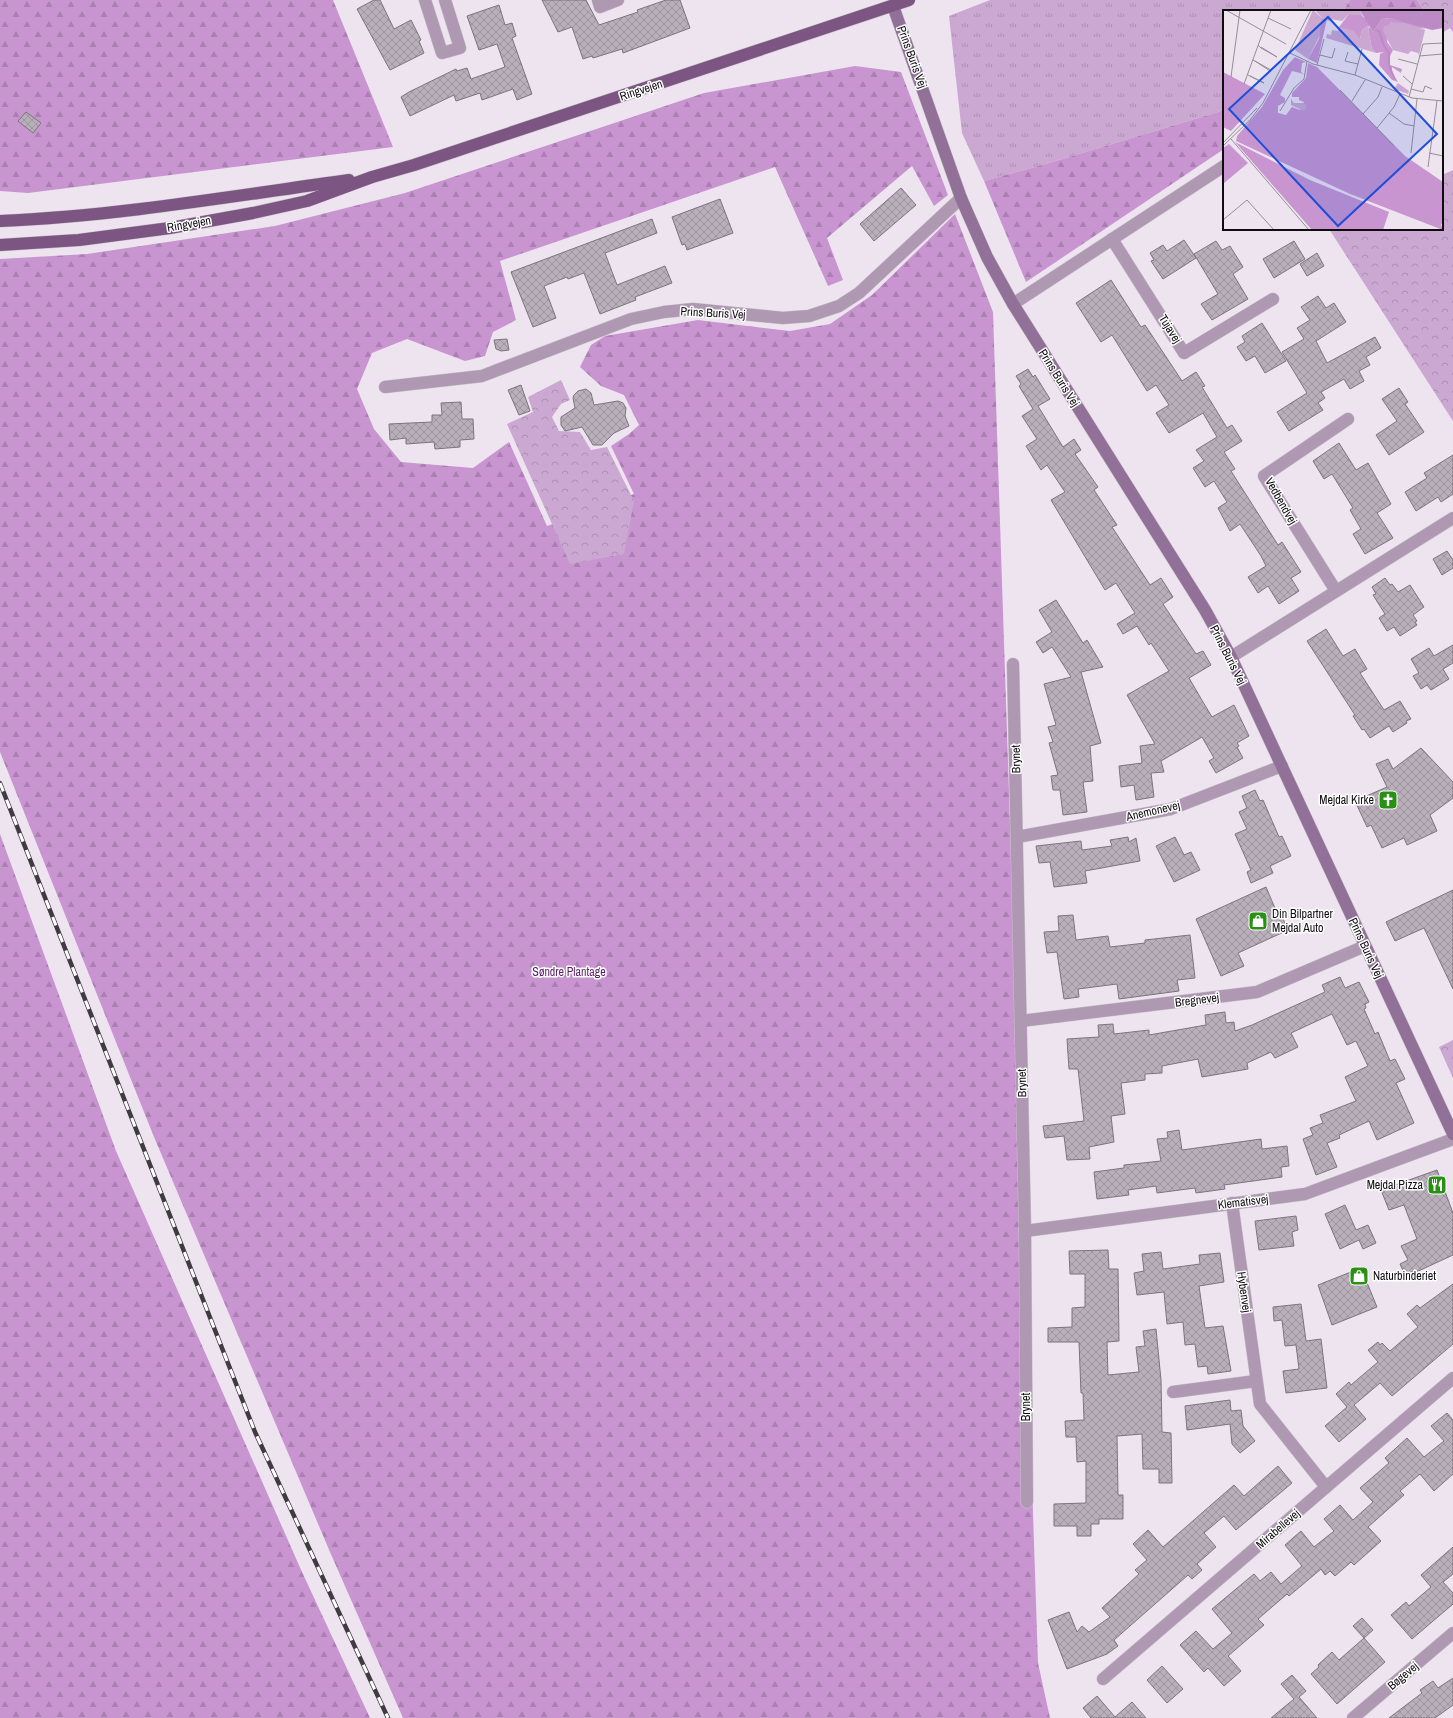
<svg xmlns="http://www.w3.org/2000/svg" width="1453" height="1718" viewBox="0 0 1453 1718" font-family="'Archivo Narrow',sans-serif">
	<defs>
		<pattern id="grass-tufts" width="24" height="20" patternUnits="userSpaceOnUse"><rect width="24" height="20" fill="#cba8d1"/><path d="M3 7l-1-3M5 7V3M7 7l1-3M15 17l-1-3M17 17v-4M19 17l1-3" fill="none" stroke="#ad8fb2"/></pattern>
		<pattern id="forest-firs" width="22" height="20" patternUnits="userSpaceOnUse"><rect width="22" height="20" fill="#c895d1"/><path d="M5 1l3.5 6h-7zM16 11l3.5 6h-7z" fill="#ab7fb2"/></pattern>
		<pattern id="park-crowns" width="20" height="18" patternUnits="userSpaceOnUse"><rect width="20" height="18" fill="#cba8d1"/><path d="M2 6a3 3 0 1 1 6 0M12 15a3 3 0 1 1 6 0" fill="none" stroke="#ad8fb2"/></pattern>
		<pattern id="building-cross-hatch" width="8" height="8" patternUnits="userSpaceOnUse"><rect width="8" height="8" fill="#b9afba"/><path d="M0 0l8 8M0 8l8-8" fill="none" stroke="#9e959f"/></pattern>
	</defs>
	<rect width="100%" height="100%" fill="#eee4f0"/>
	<polygon fill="url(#grass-tufts)" points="990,0 1350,0 1343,11 1224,11 1224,109 1218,112 1049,163 984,181 962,133 949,16"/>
	<g fill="url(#forest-firs)">
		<polygon points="0,0 333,0 393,147 28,193 0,191"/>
		<polygon points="1350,0 1417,0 1425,11 1343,11"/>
		<polygon points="855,66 901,72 948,195 934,206 912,166 827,238 843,280 828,286 775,167 500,261 516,320 493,332 485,356 465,361 407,339 372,353 357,389 374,429 401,462 473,468 509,442 547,526 634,494 611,446 629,434 639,425 624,395 601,386 580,367 591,345 605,336 698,320 790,331 830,324 872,295 955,214 993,312 1038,1663 1050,1718 403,1718 330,1552 154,1137 0,752 0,259 87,254 275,226 405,193 704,93"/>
		<polygon points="1224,109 1224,149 1026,282 984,181 1049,163 1218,112"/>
		<polygon points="0,834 116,1151 302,1572 370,1718 0,1718"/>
	</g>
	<g fill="url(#park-crowns)">
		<polygon points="1417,0 1453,0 1453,32 1450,28 1442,33 1442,11 1425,11"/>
		<polygon points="1453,170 1453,421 1329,229 1442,229 1442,175"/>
		<polygon points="561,380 570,400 561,404 552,417 559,431 580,432 591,450 607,447 634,501 624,554 570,564 507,424 533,412 528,397"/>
		<polygon points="1453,1040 1453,1078 1439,1047"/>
	</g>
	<g fill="url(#building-cross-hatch)" stroke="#7b737d">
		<polygon points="374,0 380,0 394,29 411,20 421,40 419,41 424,53 390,70 357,9"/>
		<polygon points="542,0 586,0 599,25 638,12 637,10 666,0 680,0 690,28 623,53 622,49 593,58 592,56 583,59 572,27 558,32"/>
		<polygon points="499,5 505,25 512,23 516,36 512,38 532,94 517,100 513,89 482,100 480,93 456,101 454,95 410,116 401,97 409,92 456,69 457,71 467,68 471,79 505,67 497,44 479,50 467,16"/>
		<polygon points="26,112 41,123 33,133 18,121"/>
		<polygon points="901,188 916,205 874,241 860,224"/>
		<polygon points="720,199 733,233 687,250 685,244 682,245 672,217"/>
		<polygon points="652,219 657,233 605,253 617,285 665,266 672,283 635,297 636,300 600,314 584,273 568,279 567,277 544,286 556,318 533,327 511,272"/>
		<polygon points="1184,240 1196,258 1163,279 1151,261 1154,260 1150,253 1163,245 1167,251"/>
		<polygon points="1216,241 1222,250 1230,246 1243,267 1233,274 1248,299 1212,320 1201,304 1218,294 1194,254"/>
		<polygon points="1294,241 1305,259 1274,278 1263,259"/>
		<polygon points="1317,253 1324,266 1307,276 1300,264"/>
		<polygon points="1111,280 1141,327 1145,325 1182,381 1196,372 1205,386 1202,387 1227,428 1232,425 1242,441 1224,452 1235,469 1231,471 1278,545 1282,542 1301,572 1291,578 1299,591 1279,604 1268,586 1258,593 1248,577 1266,566 1261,556 1240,524 1230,531 1218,508 1227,502 1214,481 1205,487 1193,468 1204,461 1196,450 1217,437 1203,413 1169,433 1156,413 1169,405 1156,385 1147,391 1112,335 1101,342 1076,303"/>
		<polygon points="1318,296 1326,308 1334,303 1346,322 1316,341 1327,363 1375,337 1381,348 1366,357 1370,365 1359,371 1364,381 1350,389 1344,379 1321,392 1325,398 1318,403 1323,410 1289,431 1277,412 1307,393 1282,352 1304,339 1297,328 1310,320 1301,307"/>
		<polygon points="1262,323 1286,361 1265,373 1255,356 1246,361 1237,347 1245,342 1242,336"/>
		<polygon points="507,339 509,350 501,351 496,349 494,340"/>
		<polygon points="1028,369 1033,377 1035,375 1050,399 1038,406 1063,447 1074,439 1081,450 1075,454 1098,487 1094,490 1117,525 1112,527 1150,585 1161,578 1173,597 1163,604 1196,654 1203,651 1211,665 1189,678 1203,702 1212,717 1234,705 1249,736 1237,743 1239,746 1237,747 1243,758 1216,773 1209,761 1214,758 1202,737 1161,761 1164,772 1151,773 1154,797 1136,800 1134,785 1121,787 1119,766 1142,763 1140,746 1155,744 1127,695 1169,671 1151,643 1149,645 1137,626 1123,634 1117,624 1135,613 1116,583 1105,590 1051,500 1065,492 1047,465 1041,470 1026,446 1037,439 1022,416 1033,409 1019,386 1021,384 1016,376"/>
		<polygon points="521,385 530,411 519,415 508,390"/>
		<polygon points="1399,388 1408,402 1405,404 1424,432 1389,455 1376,435 1397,421 1382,399"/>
		<polygon points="586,389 591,393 594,405 618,401 623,403 626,408 625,416 629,426 614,433 602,445 593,445 582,427 565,431 561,425 561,417 575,408 573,398 574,395 578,391"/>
		<polygon points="461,402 462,419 473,419 474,439 460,440 460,447 435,449 434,442 406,444 406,438 390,440 389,424 432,422 432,415 442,415 441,403"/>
		<polygon points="1339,443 1356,470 1368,463 1391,504 1377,513 1393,538 1365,554 1353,534 1361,529 1350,510 1353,508 1332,474 1324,479 1313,461"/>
		<polygon points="1453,455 1453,494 1441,502 1438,497 1416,511 1405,492 1427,478 1424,473"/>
		<polygon points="1447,551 1453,560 1453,568 1442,575 1433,559"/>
		<polygon points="1385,578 1390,585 1392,584 1398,592 1410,585 1424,607 1413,615 1417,621 1415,622 1417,625 1400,636 1394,627 1387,631 1379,618 1385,614 1373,595 1376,594 1372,587"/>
		<polygon points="1056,600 1083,643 1087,640 1103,667 1081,672 1101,743 1090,746 1093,781 1083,782 1087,812 1063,815 1060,790 1053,790 1051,776 1058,775 1049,743 1053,742 1048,727 1056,725 1044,684 1071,677 1052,647 1043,653 1036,642 1052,632 1039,610"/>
		<polygon points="1326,629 1343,656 1355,649 1367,669 1360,673 1384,710 1400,701 1411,719 1406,721 1407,723 1393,732 1389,726 1370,738 1364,729 1362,730 1353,716 1355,715 1307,641"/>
		<polygon points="1453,645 1453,663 1443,669 1449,679 1431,690 1427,685 1421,689 1413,676 1419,673 1411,659 1429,648 1434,656"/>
		<polygon points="1421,748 1453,782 1453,798 1430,815 1437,831 1407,845 1404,838 1382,848 1371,825 1367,827 1355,801 1387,787 1376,764 1388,759 1393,769"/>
		<polygon points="1255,790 1260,801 1263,800 1279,837 1282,836 1291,856 1270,866 1273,873 1251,883 1247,872 1251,870 1235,834 1247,829 1239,812 1247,808 1242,796"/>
		<polygon points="1128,837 1129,842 1136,838 1140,861 1085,871 1087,883 1054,887 1050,862 1039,863 1036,846 1081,841 1082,850 1112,846 1110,840"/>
		<polygon points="1175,837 1184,855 1191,852 1200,870 1174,882 1156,846"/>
		<polygon points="1266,887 1277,913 1280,912 1288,930 1238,953 1244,966 1221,976 1196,919"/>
		<polygon points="1453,890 1453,989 1424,928 1395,941 1386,922"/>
		<polygon points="1073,915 1076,940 1108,936 1110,947 1145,943 1145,940 1190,935 1195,978 1177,980 1179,991 1119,999 1117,984 1078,989 1079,997 1064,999 1057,952 1047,953 1044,932 1059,931 1058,916"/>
		<polygon points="1340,977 1345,988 1359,982 1369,1002 1365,1004 1366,1008 1364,1009 1375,1034 1378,1032 1390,1061 1395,1059 1405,1079 1396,1083 1414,1123 1377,1140 1369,1121 1339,1135 1340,1138 1327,1143 1337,1167 1316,1175 1303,1139 1313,1135 1310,1128 1323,1123 1320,1115 1356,1101 1345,1077 1368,1066 1356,1041 1347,1045 1332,1014 1291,1033 1298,1047 1275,1058 1271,1052 1247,1063 1248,1069 1202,1077 1198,1059 1162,1066 1162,1073 1145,1074 1145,1080 1121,1083 1125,1114 1111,1116 1114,1142 1089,1147 1090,1159 1067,1160 1064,1136 1045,1138 1043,1126 1084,1121 1078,1069 1069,1069 1067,1039 1099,1037 1098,1025 1113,1024 1114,1034 1149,1030 1149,1035 1206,1025 1205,1015 1225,1012 1226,1023 1234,1022 1235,1031 1252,1025 1325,992 1322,985"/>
		<polygon points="1179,1130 1182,1150 1261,1139 1262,1149 1287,1146 1289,1166 1281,1167 1282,1177 1224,1185 1225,1189 1196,1193 1195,1188 1157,1193 1156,1186 1128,1190 1129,1195 1097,1199 1094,1172 1124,1168 1124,1165 1161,1161 1157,1139 1168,1138 1167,1132"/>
		<polygon points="1437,1170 1453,1213 1453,1255 1414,1273 1413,1271 1405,1275 1400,1264 1408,1260 1401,1246 1417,1239 1404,1205 1389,1210 1381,1190"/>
		<polygon points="1345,1205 1356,1230 1368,1225 1376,1243 1363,1249 1359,1240 1340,1249 1325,1214"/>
		<polygon points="1296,1216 1298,1230 1292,1232 1294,1246 1259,1250 1255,1221"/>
		<polygon points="1108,1250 1109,1269 1118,1269 1119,1341 1107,1342 1108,1375 1139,1372 1136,1347 1145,1346 1143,1331 1156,1329 1161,1380 1162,1432 1171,1433 1172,1483 1159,1483 1159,1469 1143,1469 1142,1434 1117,1436 1118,1495 1123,1495 1123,1519 1099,1519 1099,1524 1091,1524 1091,1536 1077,1536 1077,1526 1054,1526 1054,1504 1086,1503 1086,1461 1077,1462 1076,1437 1066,1437 1065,1421 1084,1420 1083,1393 1081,1393 1079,1342 1048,1342 1048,1328 1072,1327 1072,1308 1085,1307 1085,1274 1070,1274 1069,1251"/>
		<polygon points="1161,1252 1163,1269 1200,1264 1199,1255 1220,1253 1224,1282 1199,1286 1205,1328 1223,1326 1231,1371 1208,1374 1207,1366 1198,1367 1195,1344 1185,1345 1183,1322 1167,1324 1164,1292 1137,1295 1134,1273 1144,1271 1142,1254"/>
		<polygon points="1361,1268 1377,1307 1332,1325 1318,1285"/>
		<polygon points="1453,1284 1453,1344 1392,1396 1380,1383 1354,1405 1366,1419 1339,1442 1325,1426 1347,1407 1336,1394 1349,1382 1351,1385 1378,1362 1368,1350 1378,1342 1380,1345 1382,1343 1390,1351 1418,1327 1407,1314 1417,1305 1420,1308"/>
		<polygon points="1301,1304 1306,1341 1321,1339 1327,1388 1286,1393 1283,1371 1299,1369 1296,1345 1285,1346 1282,1320 1274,1321 1273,1307"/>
		<polygon points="1230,1400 1231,1411 1241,1410 1243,1426 1255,1441 1240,1453 1232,1444 1230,1424 1187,1430 1185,1406"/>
		<polygon points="1447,1413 1453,1420 1453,1474 1434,1491 1420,1474 1400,1491 1404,1495 1368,1527 1381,1541 1354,1565 1351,1562 1335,1576 1330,1571 1325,1575 1321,1569 1289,1596 1287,1594 1258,1619 1264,1625 1228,1656 1241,1671 1224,1686 1208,1668 1204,1672 1180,1645 1196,1631 1213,1649 1232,1633 1212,1609 1254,1574 1260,1581 1271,1572 1281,1584 1302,1566 1285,1545 1301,1531 1314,1547 1334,1531 1324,1519 1340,1505 1353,1520 1373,1502 1360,1488 1389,1463 1385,1458 1407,1438 1424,1457 1444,1441 1431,1426"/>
		<polygon points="1278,1466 1292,1483 1236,1530 1224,1516 1204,1533 1216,1547 1197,1564 1202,1570 1192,1579 1188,1575 1114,1640 1118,1646 1107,1654 1067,1669 1048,1620 1069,1612 1077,1632 1082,1626 1089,1632 1110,1617 1102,1608 1139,1574 1135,1570 1147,1560 1133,1544 1148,1530 1163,1547 1234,1485 1244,1496"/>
		<polygon points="1453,1547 1453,1574 1443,1582 1453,1593 1453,1604 1412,1639 1391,1615 1406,1602 1409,1606 1431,1587 1421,1575"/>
		<polygon points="1362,1618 1373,1630 1364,1638 1385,1662 1337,1704 1311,1674 1319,1667 1318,1665 1332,1652 1339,1660 1364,1638 1353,1626"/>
		<polygon points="1162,1666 1183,1689 1167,1703 1147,1680"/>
		<polygon points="1292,1675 1306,1691 1299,1697 1317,1718 1271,1718 1294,1699 1281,1684"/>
		<polygon points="1453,1678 1453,1705 1435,1718 1389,1718 1422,1693 1420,1690 1433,1681 1438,1688"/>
		<polygon points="1097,1696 1115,1717 1132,1702 1146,1718 1091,1718 1083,1708"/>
	</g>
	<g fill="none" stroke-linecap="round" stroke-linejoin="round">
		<g stroke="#cac1cc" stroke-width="13">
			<g id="street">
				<polyline points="425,0 442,53 460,48 445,0"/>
				<polyline points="598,0 600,7 618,0"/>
				<polyline points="1112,239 1184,353 1273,299"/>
				<polyline points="1013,304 1224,166"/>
				<polyline points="385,387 482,376 631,319 664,312 693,309 783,318 809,316 839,306 859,293 961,198"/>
				<polyline points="1336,591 1264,476 1348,419"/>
				<polyline points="1231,657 1453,518"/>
				<polyline points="1013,664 1025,1231 1027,1502"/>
				<polyline points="1017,837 1171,809 1282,766"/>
				<polyline points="1021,1021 1257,992 1365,946"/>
				<polyline points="1232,1203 1260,1404 1326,1487"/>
				<polyline points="1025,1231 1305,1194 1453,1139"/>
				<polyline points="1173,1392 1256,1381"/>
				<polyline points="1103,1679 1453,1378"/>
				<polyline points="1353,1718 1453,1633"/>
			</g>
		</g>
		<g stroke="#cac1cc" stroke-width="13">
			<polyline id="secondary" points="893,6 961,198 987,257 1013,304 1205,610 1231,657 1453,1134"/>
		</g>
		<g stroke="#cac1cc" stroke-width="13">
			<g id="primary">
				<path d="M0,221C117,216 233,196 349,180"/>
				<polyline points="0,245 79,240 170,228 253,213 307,201 372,177 414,165 909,0"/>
			</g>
		</g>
		<use href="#street" stroke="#ae98b2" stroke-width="12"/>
		<use href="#secondary" stroke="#917197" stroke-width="12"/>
		<use href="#primary" stroke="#7c5583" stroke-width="12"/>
		<g stroke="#3f3b41" stroke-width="4.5">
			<polyline id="rail" points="0,783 255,1432 388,1718"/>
		</g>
		<use href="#rail" stroke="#fff" stroke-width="3" stroke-dasharray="9" stroke-linecap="butt"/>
	</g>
	<defs>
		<g id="church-square" transform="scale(1)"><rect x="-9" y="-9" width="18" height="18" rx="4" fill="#289012" stroke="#fff"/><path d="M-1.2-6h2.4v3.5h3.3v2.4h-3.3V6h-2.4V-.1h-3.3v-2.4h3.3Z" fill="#fff"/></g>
		<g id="shop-square" transform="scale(1)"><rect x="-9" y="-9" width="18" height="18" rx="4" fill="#289012" stroke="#fff"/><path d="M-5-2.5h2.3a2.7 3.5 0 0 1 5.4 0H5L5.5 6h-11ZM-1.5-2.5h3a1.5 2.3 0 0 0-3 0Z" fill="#fff"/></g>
		<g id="restaurant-square" transform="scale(1)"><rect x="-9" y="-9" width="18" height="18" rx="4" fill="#289012" stroke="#fff"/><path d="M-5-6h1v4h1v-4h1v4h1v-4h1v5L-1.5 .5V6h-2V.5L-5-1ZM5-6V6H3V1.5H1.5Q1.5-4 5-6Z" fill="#fff"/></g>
	</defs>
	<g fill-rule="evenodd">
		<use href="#church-square" x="1388" y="800"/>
		<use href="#shop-square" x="1258" y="921"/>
		<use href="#restaurant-square" x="1437" y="1185"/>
		<use href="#shop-square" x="1359" y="1276"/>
	</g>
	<g text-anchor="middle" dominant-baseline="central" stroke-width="3" stroke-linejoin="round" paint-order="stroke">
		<g font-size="12" fill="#0f0c10" stroke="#fff">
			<text transform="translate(912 57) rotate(70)">Prins Buris Vej</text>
			<text transform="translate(641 90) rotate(-18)">Ringvejen</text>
			<text transform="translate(189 224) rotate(-10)">Ringvejen</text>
			<text transform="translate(713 313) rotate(3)">Prins Buris Vej</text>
			<text transform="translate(1170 329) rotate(58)">Tujavej</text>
			<text transform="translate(1059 378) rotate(58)">Prins Buris Vej</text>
			<text transform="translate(1281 501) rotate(60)">Vedbendvej</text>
			<text transform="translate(1228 655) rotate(63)">Prins Buris Vej</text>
			<text transform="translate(1016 759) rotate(-91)">Brynet</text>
			<text transform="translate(1153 811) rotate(-13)">Anemonevej</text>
			<text transform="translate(1366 948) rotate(65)">Prins Buris Vej</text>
			<text transform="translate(1197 1000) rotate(-7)">Bregnevej</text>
			<text transform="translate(1022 1083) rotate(-91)">Brynet</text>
			<text transform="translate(1243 1202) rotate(-7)">Klematisvej</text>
			<text transform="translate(1244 1292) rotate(82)">Hybenvej</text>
			<text transform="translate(1026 1407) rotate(-90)">Brynet</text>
			<text transform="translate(1278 1529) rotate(-41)">Mirabellevej</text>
			<text transform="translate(1403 1676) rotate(-40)">Bøgevej</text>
		</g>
		<g font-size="12" fill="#0f0c10" stroke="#fff" text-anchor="end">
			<text x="1374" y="800">Mejdal Kirke</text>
			<text x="1272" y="914" text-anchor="start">Din Bilpartner<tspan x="1272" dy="14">Mejdal Auto</tspan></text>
			<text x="1423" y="1185">Mejdal Pizza</text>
			<text x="1373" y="1276" text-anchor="start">Naturbinderiet</text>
		</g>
		<g font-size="12" fill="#5b1f67" stroke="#fff">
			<text x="569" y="972">Søndre Plantage</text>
		</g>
	</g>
	<g transform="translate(1223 10)">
		<rect width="220" height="220" fill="#eee4f0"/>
		<path d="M90,0L99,8V21L85,49L72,40Z" fill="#cba8d1"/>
		<path d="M126,4L138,5L146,11L147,15L139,20L137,29L116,17ZM99,8L104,9L94,53L85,49L96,29ZM167,8L185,11L203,19L167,13L164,32L170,40L165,50L167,55L179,59L178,63L169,57V62L175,72L169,70L156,55L157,44L161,42L153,43L149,39L145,19L147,17L150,22L159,9ZM72,47L83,52L79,53L78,62L81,64L69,61L57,85L62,88V92L55,96V103L63,105L69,97L77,100L81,92L76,90V87H69V83L83,68L85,53L94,57L182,146L220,172V211L218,215L220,220L127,184L13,131L14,126L39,97L60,60ZM0,62L42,84L8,121L0,117ZM12,132L87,170L166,202L160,220H89ZM6,134L25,153L0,174V138Z" fill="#c895d1"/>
		<path d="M92,0H137L140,6L126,4L119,11L107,9L106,11L99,8ZM167,12L182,13L202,20L196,45L195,43L188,41L185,44L170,40L160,21L161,16L167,15ZM147,15L145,19L149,39L153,43L103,28L104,24L108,25L109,20L115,21L116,17L131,21L137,29L139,20ZM175,73L186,81L185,84L171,79ZM68,89L71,93H81L84,97L81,101L68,95Z" fill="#cba8d1"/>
		<path d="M137,0H220V18L209,20L167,8L159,9L150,22Z" fill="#bc8ac5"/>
		<path fill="none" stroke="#bc8ac5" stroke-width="2" d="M152,20L156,21L161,36L166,43V55L172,70"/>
		<path fill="none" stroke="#958e96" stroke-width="1" d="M3,0L63,34M45,8L68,19M35,35L38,38L54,47L38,37M125,42L122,51L135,54M67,43L90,54L132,65L189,88L220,91M97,45L109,48L112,38M196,46L220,44M175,49L194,54M30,50L48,60L47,61L32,51M94,55L101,29M25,65L41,73L27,66M132,65L139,39M180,66L189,74M8,67L17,0M21,74L48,0M188,79L200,82L202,76L209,79M117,80L171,136M186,87L200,34L220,33M129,91L142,70M57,101L71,78L81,69L84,51M166,103L181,114L191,116M140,104L155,87L159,77M154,118L171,97L177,84M8,129L86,220M0,133L34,98M0,136L27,110L40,93L88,0M188,143L194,89M206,143L220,146M205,157L214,91M0,210L24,190L51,220"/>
		<path fill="#1d4ed8" fill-opacity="0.15" stroke="#1d4ed8" stroke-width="2" d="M105,7L214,124L115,216L6,99Z"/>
		<rect width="220" height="220" fill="none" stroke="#0f0c10" stroke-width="2"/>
	</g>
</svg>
